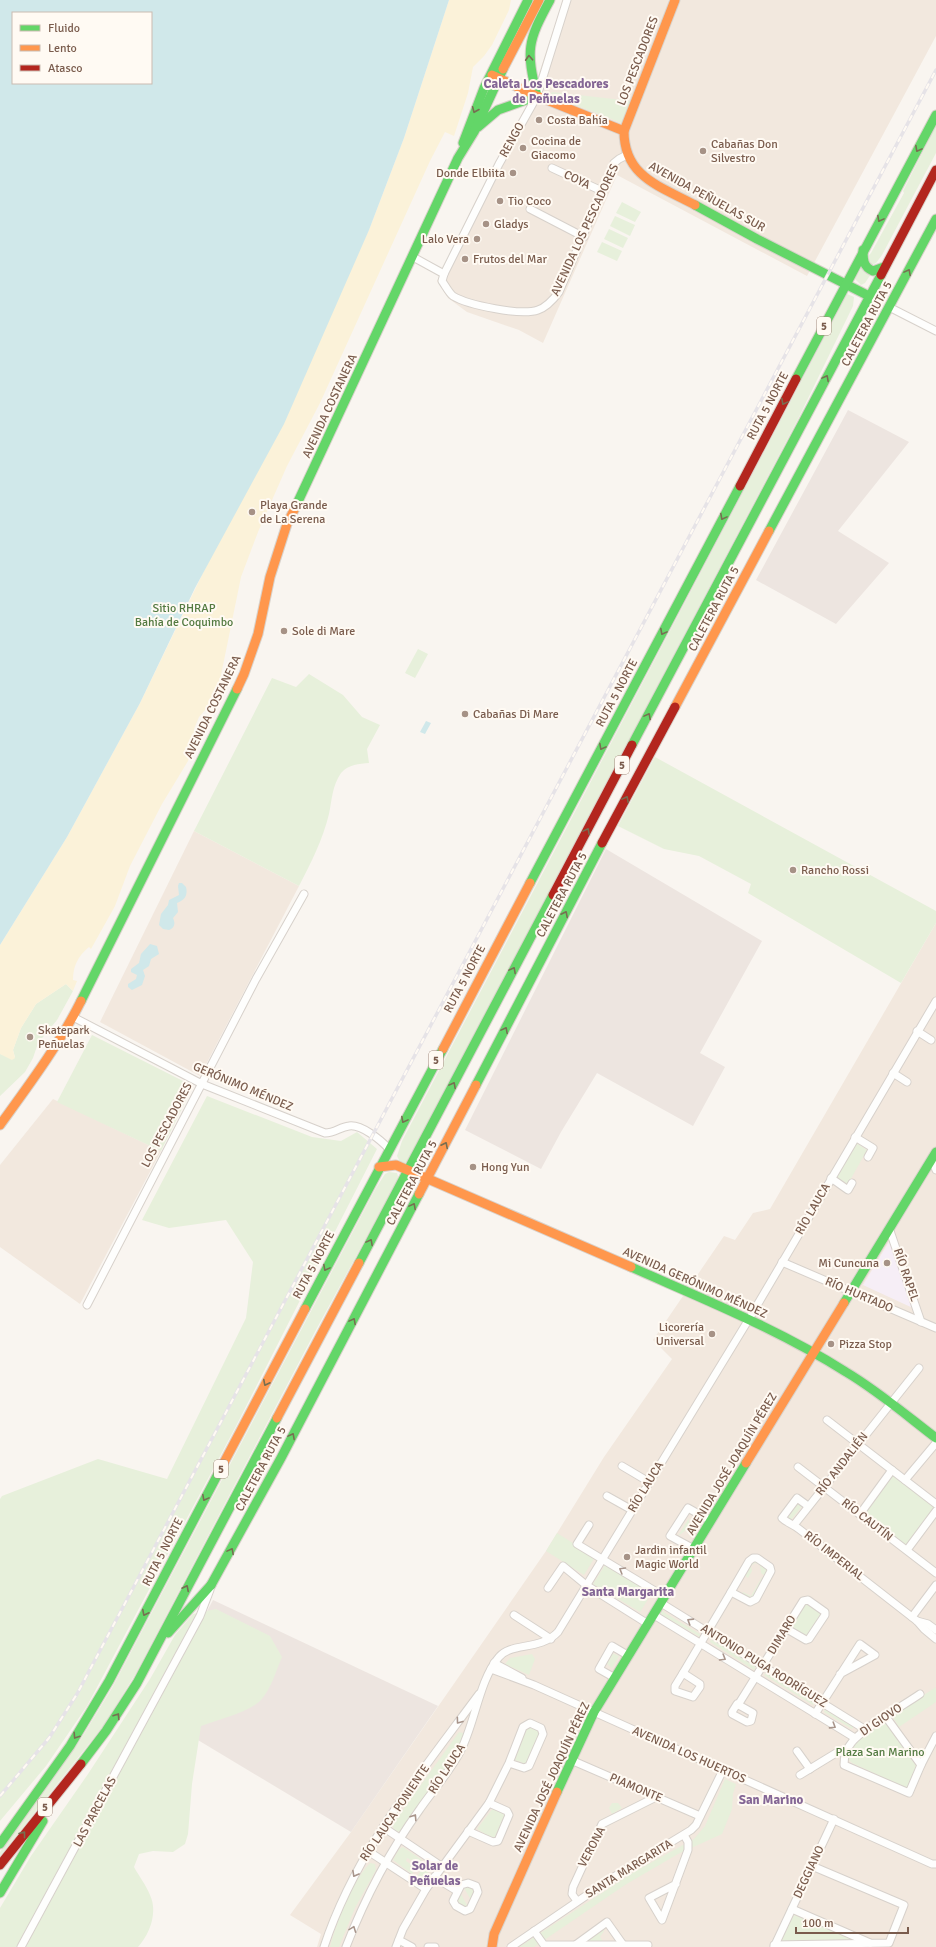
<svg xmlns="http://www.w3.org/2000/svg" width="936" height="1947" viewBox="0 0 936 1947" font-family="Signika,sans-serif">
	<rect width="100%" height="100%" fill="#f9f5f0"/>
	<g fill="#f2e8de">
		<polygon points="563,0 936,0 936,36 807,276 617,175 543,343 519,330 467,312 448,298 437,281 476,200 532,95"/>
		<polygon points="194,831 299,886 200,1076 100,1022"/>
		<polygon points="936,923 936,1947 317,1947 321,1934 290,1915 351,1832 546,1551 604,1457 672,1359 653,1340 724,1236 735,1240 753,1213 770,1209"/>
		<polygon points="53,1099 161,1151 80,1304 0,1247 0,1165"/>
	</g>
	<g fill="#ede5e0">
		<polygon points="848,410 909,442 838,531 889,563 836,624 756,580"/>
		<polygon points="606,849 762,941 700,1053 725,1067 693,1126 597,1073 561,1132 541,1169 465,1130"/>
		<polygon points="213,1600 438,1706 351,1832 153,1713"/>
	</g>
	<polygon fill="#f6eef6" points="890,1240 915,1309 863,1285"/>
	<g fill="#e7f0db">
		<polygon points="552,92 631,101 622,123 549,95"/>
		<polygon points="936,126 936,153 882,255 876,263 872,265 868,259 869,255 871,253 904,193 903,191"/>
		<polygon points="622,202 641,212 635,222 616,213"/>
		<polygon points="615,216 635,225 630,236 610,226"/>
		<polygon points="609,229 628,238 623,248 604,239"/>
		<polygon points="602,242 622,251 617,261 597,252"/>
		<polygon points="862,267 871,274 865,283 861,285 855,279"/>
		<polygon points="847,294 854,297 853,306 798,419 405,1165 400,1162 397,1156 402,1141"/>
		<polygon points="418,649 428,654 415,678 405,673"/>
		<path d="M309,674L343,695L362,717L380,725L367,749L369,763C359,764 349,764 341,773C332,786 332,800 329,814C323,839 311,863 299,886L194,831L272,678L296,687Z"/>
		<polygon points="655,757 936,911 936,923 901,983 748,893 751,884 699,856 664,849 618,826"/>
		<polygon points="66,984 73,991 57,1020 38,1043 33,1058 25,1072 0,1096 0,1054 15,1057 13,1050 21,1028 36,1004"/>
		<polygon points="92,1035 193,1086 161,1151 57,1102"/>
		<polygon points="207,1096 312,1137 341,1141 357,1132 377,1149 235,1428 87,1706 46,1766 0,1821 0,1499 2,1496 98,1459 167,1479 246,1318 253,1262 226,1220 169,1228 142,1220"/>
		<polygon points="856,1143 867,1150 848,1184 836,1177"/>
		<polygon points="389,1172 397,1173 398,1176 397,1181 317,1328 136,1673 104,1725 0,1856 0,1852 81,1739 112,1688 376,1188 385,1174"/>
		<polygon points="893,1475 935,1507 905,1546 863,1514"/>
		<polygon points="798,1502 802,1506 791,1520 787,1517"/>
		<polygon points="689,1518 689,1528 678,1536"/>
		<polygon points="557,1533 595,1557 584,1575 546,1551"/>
		<polygon points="757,1561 766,1569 766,1577 761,1573 760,1565 755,1563 751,1566 752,1571 748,1578 744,1575 751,1562"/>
		<polygon points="605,1565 652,1593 640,1612 593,1584"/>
		<polygon points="762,1577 765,1579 754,1596 750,1599 742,1594 743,1592 751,1596"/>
		<polygon points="805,1602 822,1613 807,1637 790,1627"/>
		<path d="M216,1609L270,1636L282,1657C276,1671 271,1689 261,1700C250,1712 217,1720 201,1726L192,1784L188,1834L185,1844L173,1852L153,1851L139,1854L134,1867C139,1876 146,1885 150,1895C158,1912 150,1934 138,1947H0V1908L31,1856L88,1774L150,1679L175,1635L193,1614Z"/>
		<polygon points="662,1611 700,1634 700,1637 660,1614"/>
		<polygon points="711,1639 756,1667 754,1670 710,1642"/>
		<polygon points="612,1653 619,1656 612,1668 606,1663"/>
		<polygon points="532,1654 535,1659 529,1675 505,1664 510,1658"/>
		<polygon points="766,1673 815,1703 813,1705 764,1675"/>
		<polygon points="936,1687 936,1702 899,1727 892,1716"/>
		<polygon points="825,1709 854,1726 852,1729 824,1712"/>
		<path d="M885,1722L915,1764L916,1767L907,1788L852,1763L848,1759C850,1740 872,1731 885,1722Z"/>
		<polygon points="530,1727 540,1732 526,1764 515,1760 514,1756 527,1728"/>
		<polygon points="459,1732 466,1734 442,1776 421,1802 402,1829 398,1832 395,1831 392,1825"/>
		<polygon points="725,1779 736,1784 733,1794 732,1809 722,1834 678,1854 625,1885 534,1947 519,1947 634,1872 694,1839 705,1826"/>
		<polygon points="612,1803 618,1803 622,1808 612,1814 609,1808"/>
		<polygon points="493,1808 504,1814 504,1816 494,1839 477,1829"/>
		<polygon points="403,1847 422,1860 418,1864 407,1858 406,1861 416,1868 412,1874 393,1860 399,1849"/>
		<path d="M370,1863L375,1864L376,1870L355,1908L339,1947H330C337,1921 351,1883 370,1863Z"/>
		<polygon points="426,1863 431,1868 423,1882 416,1878"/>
		<polygon points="468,1886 474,1889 471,1900 464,1888"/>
		<polygon points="461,1894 468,1907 466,1908 457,1904 456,1901"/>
		<polygon points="794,1915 855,1939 855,1941 783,1942 781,1938"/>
		<polygon points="603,1929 604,1931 600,1937 604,1943 585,1942"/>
	</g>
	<path fill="#fbf2d9" d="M449,0H511L509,10L492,45L484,56L473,67L468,93L454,136L445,132L430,161L320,403L287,466L258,532L241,577L220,680L225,685L217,700L206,709L199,717L194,729V745L188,761L162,804L130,866L115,906L91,949L89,947C78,956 73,966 73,980L77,981L73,991L66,984L36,1004L21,1028L13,1050L15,1058L12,1060L0,1054V945L67,837L140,703L369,230L404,138Z"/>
	<g fill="#d0e8ea" fill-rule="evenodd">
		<path d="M0,0H449L404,138L369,230L284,424L195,588L140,703L67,837L0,945ZM13,13H151V83H13Z"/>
		<polygon points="426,721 431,723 425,734 420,732"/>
		<path d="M179,883H182L186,887C188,895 185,900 177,903L178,912L173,918C176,924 174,928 169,930L163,929L159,925L161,914L168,905L169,900L179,895L178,886Z"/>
		<polygon points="150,944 157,946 159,954 151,959 149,966 143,970 145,976 142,985 132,990 128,987 128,984 136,979 137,975 131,972 131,969 139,963 141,954"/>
	</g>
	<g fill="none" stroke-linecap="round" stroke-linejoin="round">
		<g stroke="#d7d1cb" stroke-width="9">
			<g id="street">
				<path d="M567,0L537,96L499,164L444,274L442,281C445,285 449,293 453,296C468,305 521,316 538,310C547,307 553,300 559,292L614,163L619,159L627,155"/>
				<polyline points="552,168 602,191"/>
				<polyline points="530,209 584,237"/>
				<polyline points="413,257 444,274"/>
				<polyline points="889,307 936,331"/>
				<path d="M73,1017L202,1084L325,1133C335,1133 340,1127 349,1126C361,1124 381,1140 389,1149"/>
				<polyline points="917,1031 931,1040"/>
				<polyline points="893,1073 907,1082"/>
				<polyline points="855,1137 873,1148 868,1157"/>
				<polyline points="932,1159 936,1170"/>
				<polyline points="831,1178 848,1190 852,1183"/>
				<polyline points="889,1228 921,1322"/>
				<polyline points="782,1262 936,1328"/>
				<polyline points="87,1305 256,979 304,894"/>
				<polyline points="827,1420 936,1504"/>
				<polyline points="622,1466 649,1482"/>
				<polyline points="798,1467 936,1573"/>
				<polyline points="905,1480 936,1443"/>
				<polyline points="607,1496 632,1510"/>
				<path d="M808,1506L797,1498L782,1518C787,1523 793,1524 799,1529L917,1621L924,1629L936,1639"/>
				<polyline points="860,1514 892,1470"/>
				<polyline points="589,1525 577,1544 665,1597"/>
				<polyline points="794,1525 919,1368"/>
				<polyline points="694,1549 670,1536 688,1508 711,1521"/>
				<polyline points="907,1550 936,1511"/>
				<polygon points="753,1558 757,1558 770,1567 771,1571 756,1599 750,1602 731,1592 749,1561"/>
				<polyline points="548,1588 563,1566 586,1585 648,1624"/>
				<polyline points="661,1603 866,1730"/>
				<polyline points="514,1615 551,1639"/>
				<polyline points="654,1615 855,1738"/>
				<polyline points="912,1617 936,1585"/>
				<polyline points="917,1621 928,1624 936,1630"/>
				<polyline points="494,1663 522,1678"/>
				<polyline points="491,1669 534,1685 932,1864 936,1864"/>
				<polyline points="683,1673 731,1592"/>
				<polygon points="683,1673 700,1684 700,1687 693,1697 675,1691 675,1686"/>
				<polyline points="615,1678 599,1669 612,1646 629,1656"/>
				<polygon points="737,1704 753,1713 751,1721 747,1722 732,1714 732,1712"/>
				<polyline points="738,1705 803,1601 808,1600 825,1612 825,1615 809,1639 806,1640 787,1629"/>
				<polyline points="815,1714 860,1644 875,1655 840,1674"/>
				<path d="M886,1717L921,1765L909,1793L844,1765C844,1757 846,1749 852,1742C864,1727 903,1706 920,1694"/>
				<polyline points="797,1751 810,1769"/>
				<polyline points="571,1760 700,1816"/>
				<polyline points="921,1765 936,1736"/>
				<polyline points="800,1775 836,1753 847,1751"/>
				<polyline points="383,1827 441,1866"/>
				<polyline points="468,1831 493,1842 498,1841 509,1815 507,1811 489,1803"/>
				<polyline points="368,1851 426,1889"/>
				<polyline points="434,1877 457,1891"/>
				<polygon points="468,1883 476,1886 478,1892 470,1909 465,1911 456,1906 453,1901 461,1885"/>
				<polyline points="676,1884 649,1898 662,1920 688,1850 688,1842 684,1835"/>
				<polyline points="577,1901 572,1894 573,1887 602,1824 656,1797"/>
				<polyline points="792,1909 870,1943"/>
				<polyline points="534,1931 544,1945 648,1945"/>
				<polyline points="399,1940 412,1947"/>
				<polyline points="774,1945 889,1943 904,1905 812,1866"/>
				<polyline points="574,1946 607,1922 624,1946"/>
				<polyline points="21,1947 200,1616 210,1590"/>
				<path d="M324,1947C355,1852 420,1774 479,1694"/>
				<path d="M346,1947C365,1898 389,1852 420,1809C433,1790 449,1773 460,1752C475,1724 479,1680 499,1657C511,1642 540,1651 558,1632L749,1319L936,1001"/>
				<polyline points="396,1947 403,1929 426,1889 489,1803 509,1763 523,1727 530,1723 541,1728 543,1734 529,1766 524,1768 509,1763"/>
				<polyline points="428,1947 435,1947"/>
				<polyline points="511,1947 612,1878 691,1830 696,1825 723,1770"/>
				<polyline points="774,1947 834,1819"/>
			</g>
		</g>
		<g stroke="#d9d2cb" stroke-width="11">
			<g id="fast">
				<path d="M478,127L498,110L537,96C526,50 527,42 550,0"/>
				<polyline points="463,143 484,88 528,0"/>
				<polyline points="695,205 757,239 869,296"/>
				<path d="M863,250C863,259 863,267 873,271L884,267"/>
				<polyline points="796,379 936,115"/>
				<polyline points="295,508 458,158 474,132 503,69"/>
				<polyline points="769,531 936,219"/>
				<polyline points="632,745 881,275"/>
				<polyline points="530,883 740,486"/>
				<polyline points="81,1001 237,689"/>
				<polyline points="476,1085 602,843"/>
				<polyline points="359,1263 553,895"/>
				<path d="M631,1267C703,1299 778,1329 846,1372C878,1391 906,1415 936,1438"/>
				<polyline points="844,1303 936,1152"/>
				<polyline points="305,1309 443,1049"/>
				<polyline points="211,1585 281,1458 419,1194"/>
				<polyline points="168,1633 211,1585"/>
				<polyline points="81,1764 106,1731 137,1683 277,1418"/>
				<polyline points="557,1792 594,1712 746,1463"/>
				<polyline points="0,1844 70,1746 109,1681 220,1470"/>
				<polyline points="0,1893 43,1821"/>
			</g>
		</g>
		<g stroke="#d9d2cb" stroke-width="11">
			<g id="slow">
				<path d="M675,0L624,131C624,177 660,186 695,205"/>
				<polyline points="503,69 539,0"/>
				<polyline points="492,75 537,96 624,131"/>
				<polyline points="237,689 244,674 258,634 270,577 287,524 295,508"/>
				<polyline points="675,707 769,531"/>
				<polyline points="443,1049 530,883"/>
				<path d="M0,1125C29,1085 59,1045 81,1001"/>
				<polyline points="379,1167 396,1165 631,1267"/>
				<polyline points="419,1194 476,1085"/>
				<polyline points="277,1418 359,1263"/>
				<polyline points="746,1463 844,1303"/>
				<polyline points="220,1470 305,1309"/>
				<polyline points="492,1947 494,1934 557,1792"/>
			</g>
		</g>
		<g stroke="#d9d2cb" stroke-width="11">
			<g id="jam">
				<polyline points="881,275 936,170"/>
				<polyline points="740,486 796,379"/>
				<polyline points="602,843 675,707"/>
				<polyline points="553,895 632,745"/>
				<polyline points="0,1865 81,1764"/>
			</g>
		</g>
		<use href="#street" stroke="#fefefd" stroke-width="7"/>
		<use href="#fast" stroke="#63d668" stroke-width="9"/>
		<use href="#slow" stroke="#ff974d" stroke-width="9"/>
		<use href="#jam" stroke="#b3261e" stroke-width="9"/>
		<g stroke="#e6e3e7" stroke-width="3.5">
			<polyline id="rail" points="0,1796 49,1738 77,1694 936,70"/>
		</g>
		<use href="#rail" stroke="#fffaf3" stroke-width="2" stroke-dasharray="6" stroke-linecap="butt"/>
	</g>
	<defs><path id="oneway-chevron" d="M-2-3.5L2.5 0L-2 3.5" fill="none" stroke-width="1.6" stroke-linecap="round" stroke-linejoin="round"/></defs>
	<g stroke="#776e51">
		<use href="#oneway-chevron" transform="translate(529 58) rotate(-93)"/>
		<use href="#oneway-chevron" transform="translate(475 110) rotate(113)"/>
		<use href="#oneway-chevron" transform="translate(918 149) rotate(118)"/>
		<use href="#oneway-chevron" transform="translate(880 219) rotate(118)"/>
		<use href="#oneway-chevron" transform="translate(908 272) rotate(-62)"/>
		<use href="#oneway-chevron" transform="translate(826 378) rotate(-62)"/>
		<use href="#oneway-chevron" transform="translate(784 402) rotate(118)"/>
		<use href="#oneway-chevron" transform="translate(723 517) rotate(118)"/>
		<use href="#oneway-chevron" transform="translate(663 632) rotate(118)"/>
		<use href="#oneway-chevron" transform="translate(648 716) rotate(-62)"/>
		<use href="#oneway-chevron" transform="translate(602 747) rotate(118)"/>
		<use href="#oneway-chevron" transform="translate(626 799) rotate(-62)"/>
		<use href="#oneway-chevron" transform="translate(587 831) rotate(-62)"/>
		<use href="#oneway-chevron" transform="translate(565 914) rotate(-63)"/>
		<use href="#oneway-chevron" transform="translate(513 970) rotate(-62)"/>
		<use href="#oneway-chevron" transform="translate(505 1030) rotate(-62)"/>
		<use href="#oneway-chevron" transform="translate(453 1085) rotate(-62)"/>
		<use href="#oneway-chevron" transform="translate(404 1120) rotate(118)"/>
		<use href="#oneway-chevron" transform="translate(445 1145) rotate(-63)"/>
		<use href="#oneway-chevron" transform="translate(413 1206) rotate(-62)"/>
		<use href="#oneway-chevron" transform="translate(370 1242) rotate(-62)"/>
		<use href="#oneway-chevron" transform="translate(326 1268) rotate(118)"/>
		<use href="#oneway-chevron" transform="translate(353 1321) rotate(-62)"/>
		<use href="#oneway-chevron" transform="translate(266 1383) rotate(117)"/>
		<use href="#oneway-chevron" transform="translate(292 1436) rotate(-62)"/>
		<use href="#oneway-chevron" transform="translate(205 1498) rotate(118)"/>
		<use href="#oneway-chevron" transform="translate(231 1551) rotate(-62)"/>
		<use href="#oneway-chevron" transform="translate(186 1588) rotate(-63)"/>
		<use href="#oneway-chevron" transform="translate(145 1613) rotate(117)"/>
		<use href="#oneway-chevron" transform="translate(117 1716) rotate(-57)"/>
		<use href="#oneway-chevron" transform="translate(76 1736) rotate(123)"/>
		<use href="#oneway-chevron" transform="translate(23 1834) rotate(-52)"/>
	</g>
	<g stroke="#a8958b">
		<use href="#oneway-chevron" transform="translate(622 1570) rotate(-149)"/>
		<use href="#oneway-chevron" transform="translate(690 1621) rotate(-148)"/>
		<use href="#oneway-chevron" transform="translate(723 1658) rotate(31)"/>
		<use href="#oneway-chevron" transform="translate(459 1721) rotate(126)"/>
		<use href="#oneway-chevron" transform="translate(833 1726) rotate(32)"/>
		<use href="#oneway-chevron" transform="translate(414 1817) rotate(-57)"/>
		<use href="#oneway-chevron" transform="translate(355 1874) rotate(119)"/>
		<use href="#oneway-chevron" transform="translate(353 1929) rotate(-69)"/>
	</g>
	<g fill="#a69286" stroke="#fffaf3" stroke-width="1.5">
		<circle cx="539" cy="120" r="4"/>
		<circle cx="523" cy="148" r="4"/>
		<circle cx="703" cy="151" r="4"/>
		<circle cx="513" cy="173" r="4"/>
		<circle cx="500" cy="201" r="4"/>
		<circle cx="486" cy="224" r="4"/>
		<circle cx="477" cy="239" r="4"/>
		<circle cx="465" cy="259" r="4"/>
		<circle cx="252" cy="512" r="4"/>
		<circle cx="284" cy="631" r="4"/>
		<circle cx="465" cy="714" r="4"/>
		<circle cx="793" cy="870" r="4"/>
		<circle cx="30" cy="1037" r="4"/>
		<circle cx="473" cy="1167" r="4"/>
		<circle cx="887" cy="1263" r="4"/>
		<circle cx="712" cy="1334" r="4"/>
		<circle cx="831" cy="1344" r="4"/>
		<circle cx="627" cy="1557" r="4"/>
	</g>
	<g text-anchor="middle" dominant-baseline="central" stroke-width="4" stroke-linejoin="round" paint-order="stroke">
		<g fill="#fffaf3" stroke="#a28b7f" stroke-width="1">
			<rect x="817" y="317" width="14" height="18" rx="3"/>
			<rect x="615" y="756" width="14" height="18" rx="3"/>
			<rect x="429" y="1051" width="14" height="18" rx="3"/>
			<rect x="214" y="1460" width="14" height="18" rx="3"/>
			<rect x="38" y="1798" width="14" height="18" rx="3"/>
		</g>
		<g font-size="11" font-weight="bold" fill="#7a5c4d">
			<text x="824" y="326">5</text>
			<text x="622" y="765">5</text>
			<text x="436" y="1060">5</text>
			<text x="221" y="1469">5</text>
			<text x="45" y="1807">5</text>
		</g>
		<g font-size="12" fill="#7a5c4d" stroke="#fffaf3">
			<text transform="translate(638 61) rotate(-69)">LOS PESCADORES</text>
			<text transform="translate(512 140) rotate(-61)">RENGO</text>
			<text transform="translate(577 180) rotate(25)">COYA</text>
			<text transform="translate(707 197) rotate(29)">AVENIDA PEÑUELAS SUR</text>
			<text transform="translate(585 230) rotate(-65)">AVENIDA LOS PESCADORES</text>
			<text transform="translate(867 324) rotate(-62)">CALETERA RUTA 5</text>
			<text transform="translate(330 406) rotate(-65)">AVENIDA COSTANERA</text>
			<text transform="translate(768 406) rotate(-62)">RUTA 5 NORTE</text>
			<text transform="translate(714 609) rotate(-62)">CALETERA RUTA 5</text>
			<text transform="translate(617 693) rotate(-62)">RUTA 5 NORTE</text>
			<text transform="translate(213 707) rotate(-64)">AVENIDA COSTANERA</text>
			<text transform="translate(562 895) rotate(-62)">CALETERA RUTA 5</text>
			<text transform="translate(465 979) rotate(-62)">RUTA 5 NORTE</text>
			<text transform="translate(243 1087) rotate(23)">GERÓNIMO MÉNDEZ</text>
			<text transform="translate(167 1125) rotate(-62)">LOS PESCADORES</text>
			<text transform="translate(412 1183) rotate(-62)">CALETERA RUTA 5</text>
			<text transform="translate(813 1209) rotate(-60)">RÍO LAUCA</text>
			<text transform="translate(314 1265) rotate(-62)">RUTA 5 NORTE</text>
			<text transform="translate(906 1275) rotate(71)">RÍO RAPEL</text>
			<text transform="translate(695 1283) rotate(24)">AVENIDA GERÓNIMO MÉNDEZ</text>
			<text transform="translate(859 1295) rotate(23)">RÍO HURTADO</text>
			<text transform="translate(732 1464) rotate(-59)">AVENIDA JOSÉ JOAQUÍN PÉREZ</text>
			<text transform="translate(842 1464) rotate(-52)">RÍO ANDALIÉN</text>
			<text transform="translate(261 1469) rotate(-62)">CALETERA RUTA 5</text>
			<text transform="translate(646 1487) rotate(-59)">RÍO LAUCA</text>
			<text transform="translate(867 1520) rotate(38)">RÍO CAUTÍN</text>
			<text transform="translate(163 1552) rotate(-63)">RUTA 5 NORTE</text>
			<text transform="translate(834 1556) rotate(38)">RÍO IMPERIAL</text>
			<text transform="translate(782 1635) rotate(-59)">DIMARO</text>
			<text transform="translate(764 1666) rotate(32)">ANTONIO PUGA RODRÍGUEZ</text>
			<text transform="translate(881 1720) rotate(-34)">DI GIOVO</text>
			<text transform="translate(689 1755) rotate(24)">AVENIDA LOS HUERTOS</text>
			<text transform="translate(447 1769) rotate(-57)">RÍO LAUCA</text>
			<text transform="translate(552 1777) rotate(-65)">AVENIDA JOSÉ JOAQUÍN PÉREZ</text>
			<text transform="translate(636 1788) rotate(23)">PIAMONTE</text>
			<text transform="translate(95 1812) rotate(-62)">LAS PARCELAS</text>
			<text transform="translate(395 1813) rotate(-56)">RÍO LAUCA PONIENTE</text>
			<text transform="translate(592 1847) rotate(-62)">VERONA</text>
			<text transform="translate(629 1869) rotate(-32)">SANTA MARGARITA</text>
			<text transform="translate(809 1872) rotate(-65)">DEGGIANO</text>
		</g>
		<g font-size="12" fill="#7a5c4d" stroke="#fffaf3" text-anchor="start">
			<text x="547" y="120">Costa Bahía</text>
			<text x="531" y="141">Cocina de<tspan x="531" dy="14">Giacomo</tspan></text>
			<text x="711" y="144">Cabañas Don<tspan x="711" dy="14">Silvestro</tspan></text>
			<text x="505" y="173" text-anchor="end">Donde Elbiita</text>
			<text x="508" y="201">Tio Coco</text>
			<text x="494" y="224">Gladys</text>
			<text x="469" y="239" text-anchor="end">Lalo Vera</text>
			<text x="473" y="259">Frutos del Mar</text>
			<text x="260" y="505">Playa Grande<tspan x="260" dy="14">de La Serena</tspan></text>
			<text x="292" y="631">Sole di Mare</text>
			<text x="473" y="714">Cabañas Di Mare</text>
			<text x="801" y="870">Rancho Rossi</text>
			<text x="38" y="1030">Skatepark<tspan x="38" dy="14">Peñuelas</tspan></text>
			<text x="481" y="1167">Hong Yun</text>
			<text x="879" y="1263" text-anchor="end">Mi Cuncuna</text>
			<text x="704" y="1327" text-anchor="end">Licorería<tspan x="704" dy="14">Universal</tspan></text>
			<text x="839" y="1344">Pizza Stop</text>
			<text x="635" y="1550">Jardin infantil<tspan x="635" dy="14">Magic World</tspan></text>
		</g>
		<g font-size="12" fill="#537a41" stroke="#fffaf3">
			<text x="184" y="608">Sitio RHRAP<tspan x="184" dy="14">Bahía de Coquimbo</tspan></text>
			<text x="880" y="1752">Plaza San Marino</text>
		</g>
		<g font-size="13" font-weight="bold" fill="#846695" stroke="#fffaf3">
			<text x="546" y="84">Caleta Los Pescadores<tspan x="546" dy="15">de Peñuelas</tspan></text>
			<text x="628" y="1592">Santa Margarita</text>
			<text x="771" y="1800">San Marino</text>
			<text x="435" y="1866">Solar de<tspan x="435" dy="15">Peñuelas</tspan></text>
		</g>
	</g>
	<rect x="12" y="12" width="140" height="72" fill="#fffaf3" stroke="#cabbb1"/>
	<rect x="20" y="25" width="20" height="6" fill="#63d668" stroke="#cabbb1"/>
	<text x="48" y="32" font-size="12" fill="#7a5c4d">Fluido</text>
	<rect x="20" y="45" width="20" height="6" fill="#ff974d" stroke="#cabbb1"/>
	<text x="48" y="52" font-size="12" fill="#7a5c4d">Lento</text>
	<rect x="20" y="65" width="20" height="6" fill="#b3261e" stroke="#cabbb1"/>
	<text x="48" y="72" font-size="12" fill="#7a5c4d">Atasco</text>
	<path d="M796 1927v6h112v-6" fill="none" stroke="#7a5c4d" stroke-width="2"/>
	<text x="802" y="1927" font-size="12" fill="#7a5c4d" stroke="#fffaf3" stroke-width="3" paint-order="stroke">100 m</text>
</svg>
